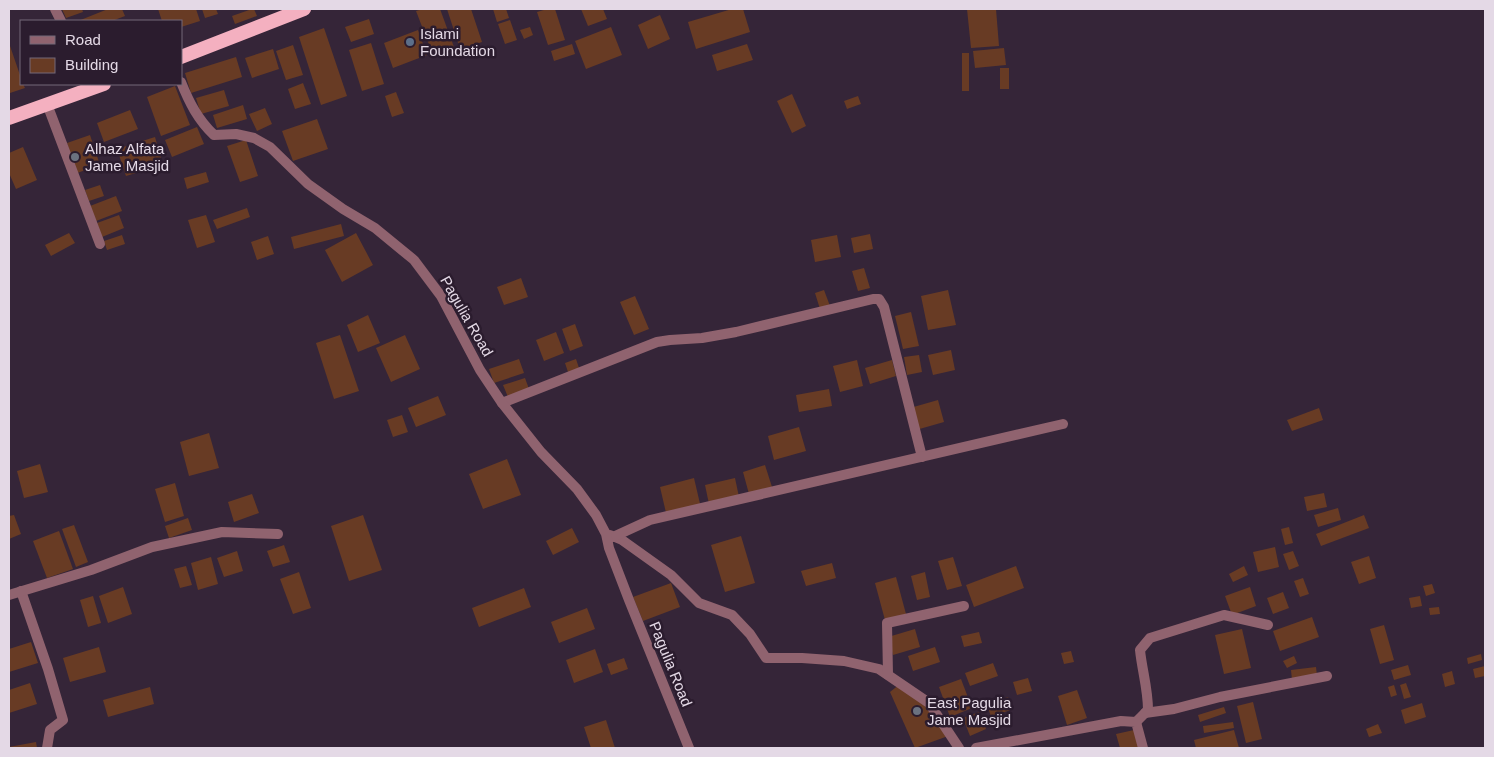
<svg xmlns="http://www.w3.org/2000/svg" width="1494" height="757" viewBox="0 0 1494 757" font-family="Arial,sans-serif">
	<rect width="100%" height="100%" fill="#352538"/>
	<g fill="#683b24">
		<polygon points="62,9 82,9 83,12 66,18"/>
		<polygon points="108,9 122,9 125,16 112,21 78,21"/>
		<polygon points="158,9 196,9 200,21 181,27 181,21 162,21"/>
		<polygon points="202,9 216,9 218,14 205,18"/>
		<polygon points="252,9 254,9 257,16 235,24 232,16"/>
		<polygon points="423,9 440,9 454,47 433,55 416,11"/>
		<polygon points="447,9 471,9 482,42 460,49"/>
		<polygon points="493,9 506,9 509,18 497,22"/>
		<polygon points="547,9 555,9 565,40 548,45 537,12"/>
		<polygon points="581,9 603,9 607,19 588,26"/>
		<polygon points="732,9 743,9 750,32 696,49 688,22"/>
		<polygon points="967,9 996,9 999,46 971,48"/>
		<polygon points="660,15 670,39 648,49 638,25"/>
		<polygon points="369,19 374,34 351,42 345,27"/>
		<polygon points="510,20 517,40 505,44 498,24"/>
		<polygon points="530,27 533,35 524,39 520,30"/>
		<polygon points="611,27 622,55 586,69 575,41"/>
		<polygon points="324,28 347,96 321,105 299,37"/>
		<polygon points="418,30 427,55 393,68 384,43"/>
		<polygon points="9,43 21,78 21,84 23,84 25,88 10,93 9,88"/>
		<polygon points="371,43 384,84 362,91 349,50"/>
		<polygon points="572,44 575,54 554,61 551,51"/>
		<polygon points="747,44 753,60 717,71 712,55"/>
		<polygon points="293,45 303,75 286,80 276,51"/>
		<polygon points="1004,48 1006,65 975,68 973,51"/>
		<polygon points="273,49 279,69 252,78 245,58"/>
		<rect x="962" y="53" width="7" height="38"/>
		<polygon points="236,57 242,77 191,93 185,73"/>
		<rect x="1000" y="68" width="9" height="21"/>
		<polygon points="303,83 311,104 295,109 288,89"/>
		<polygon points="175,86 190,125 161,136 147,97"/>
		<polygon points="224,90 229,106 201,114 196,98"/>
		<polygon points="396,92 404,113 392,117 385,96"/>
		<polygon points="792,94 806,126 792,133 777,101"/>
		<polygon points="858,96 861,104 847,109 844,101"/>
		<polygon points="243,105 247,119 217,128 213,115"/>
		<polygon points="265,108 272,124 257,131 249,114"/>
		<polygon points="130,110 138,129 104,142 97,123"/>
		<polygon points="317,119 328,149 293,161 282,131"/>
		<polygon points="197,127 204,144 172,157 165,140"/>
		<polygon points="90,135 100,165 77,173 67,143"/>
		<polygon points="155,137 163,165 126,176 117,149"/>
		<polygon points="246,140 258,176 240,182 227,146"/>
		<polygon points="23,147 37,180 16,189 9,173 9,153"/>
		<polygon points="206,172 209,182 187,189 184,178"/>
		<polygon points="100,185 104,196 89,201 85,190"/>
		<polygon points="116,196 122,211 96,221 90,206"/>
		<polygon points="247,208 250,217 217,229 213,220"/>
		<polygon points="119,215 124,228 102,237 97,223"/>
		<polygon points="206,215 215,242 197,248 188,220"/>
		<polygon points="341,224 344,236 294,249 291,237"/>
		<polygon points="69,233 75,243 51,256 45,245"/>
		<polygon points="356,233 373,265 342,282 325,250"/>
		<polygon points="870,234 873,249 854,253 851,238"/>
		<polygon points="122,235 125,244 107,250 104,241"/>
		<polygon points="837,235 841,257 815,262 811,240"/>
		<polygon points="268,236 274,254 257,260 251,242"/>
		<polygon points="864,268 870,288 858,291 852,271"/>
		<polygon points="521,278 528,297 504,305 497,287"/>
		<polygon points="824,290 830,306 820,309 815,293"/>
		<polygon points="948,290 956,325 928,330 921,296"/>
		<polygon points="635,296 649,329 634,335 620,302"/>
		<polygon points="911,312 919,346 903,349 895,316"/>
		<polygon points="368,315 380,343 358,352 347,325"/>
		<polygon points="575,324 583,346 570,351 562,329"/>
		<polygon points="556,332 564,353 544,361 536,340"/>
		<polygon points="340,335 359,391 334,399 316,343"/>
		<polygon points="405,335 420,369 391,382 376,348"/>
		<polygon points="951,350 955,370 933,375 928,355"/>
		<polygon points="919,355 922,372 907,375 904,357"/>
		<polygon points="519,359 524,373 494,383 489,369"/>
		<polygon points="576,359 580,371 569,375 565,363"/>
		<polygon points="857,360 863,386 840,392 833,366"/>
		<polygon points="892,360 896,376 870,384 865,368"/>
		<polygon points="525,378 529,389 508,397 503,385"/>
		<polygon points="829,389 832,406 799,412 796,395"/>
		<polygon points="438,396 446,415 416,427 408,408"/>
		<polygon points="938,400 944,422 916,430 910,408"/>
		<polygon points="1319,408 1323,420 1292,431 1287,420"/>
		<polygon points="402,415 408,432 393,437 387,420"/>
		<polygon points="799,427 806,451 774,460 768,436"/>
		<polygon points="209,433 219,468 189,476 180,442"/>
		<polygon points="507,459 521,495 483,509 469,474"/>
		<polygon points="40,464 48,492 24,498 17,471"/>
		<polygon points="765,465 772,487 749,494 743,472"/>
		<polygon points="694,478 701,508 667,517 660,487"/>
		<polygon points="735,478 739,497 709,504 705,485"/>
		<polygon points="175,483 184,516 165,522 155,489"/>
		<polygon points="1324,493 1327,507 1307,511 1304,497"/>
		<polygon points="252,494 259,513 234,522 228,502"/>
		<polygon points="1338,508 1341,520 1318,527 1314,515"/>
		<polygon points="14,515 21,534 9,539 9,516"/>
		<polygon points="363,515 382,570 349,581 331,526"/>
		<polygon points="1364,515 1369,528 1321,546 1316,534"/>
		<polygon points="188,518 192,530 169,538 165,526"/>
		<polygon points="74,525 88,562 76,567 62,529"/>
		<polygon points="1289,527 1293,543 1285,545 1281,529"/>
		<polygon points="572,528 579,542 553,555 546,541"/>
		<polygon points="59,531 73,569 47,578 33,541"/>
		<polygon points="741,536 755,583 725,592 711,545"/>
		<polygon points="284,545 290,562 273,567 267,551"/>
		<polygon points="1275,547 1279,567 1258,572 1253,552"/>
		<polygon points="237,551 243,571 224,577 217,558"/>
		<polygon points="1293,551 1299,566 1289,570 1283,554"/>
		<polygon points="1369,556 1376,578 1359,584 1351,562"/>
		<polygon points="211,557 218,584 198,590 191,563"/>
		<polygon points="953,557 962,586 947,590 938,561"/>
		<polygon points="832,563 836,578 806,586 801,571"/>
		<polygon points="186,566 192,585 180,588 174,569"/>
		<polygon points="1016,566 1024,588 974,607 966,585"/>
		<polygon points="1244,566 1248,575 1233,582 1229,574"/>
		<polygon points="299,572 311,608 293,614 280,579"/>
		<polygon points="925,572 930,597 917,600 911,576"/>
		<polygon points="896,577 906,614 885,620 875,583"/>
		<polygon points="1303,578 1309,594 1300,597 1294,581"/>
		<polygon points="671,583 680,607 643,621 633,597"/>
		<polygon points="1432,584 1435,593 1426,596 1423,586"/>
		<polygon points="123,587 132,614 108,623 99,596"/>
		<polygon points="1250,587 1256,606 1232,615 1225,596"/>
		<polygon points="524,588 531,607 479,627 472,608"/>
		<polygon points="1283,592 1289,608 1273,614 1267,598"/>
		<polygon points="93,596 101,623 88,627 80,600"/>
		<polygon points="1420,596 1422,606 1411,608 1409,598"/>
		<polygon points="1439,607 1440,614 1430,615 1429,608"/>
		<polygon points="587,608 595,629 559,643 551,622"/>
		<polygon points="1312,617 1319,637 1280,651 1273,631"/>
		<polygon points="1384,625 1394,660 1380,664 1370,629"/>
		<polygon points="915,629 920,647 893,655 888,637"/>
		<polygon points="1242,629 1251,668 1224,674 1215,635"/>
		<polygon points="979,632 982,643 964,647 961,636"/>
		<polygon points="31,642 38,663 9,672 9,649"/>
		<polygon points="99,647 106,672 70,682 63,658"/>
		<polygon points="935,647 940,662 913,671 908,656"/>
		<polygon points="595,649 603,672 574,683 566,660"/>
		<polygon points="1071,651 1074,662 1064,664 1061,653"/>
		<polygon points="1481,654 1482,660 1468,664 1467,658"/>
		<polygon points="1294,656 1297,663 1287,668 1283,661"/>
		<polygon points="624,658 628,669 611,675 607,664"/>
		<polygon points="993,663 998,676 970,686 965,673"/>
		<polygon points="1408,665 1411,675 1394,680 1391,670"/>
		<polygon points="1485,666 1485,676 1475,678 1473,669"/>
		<polygon points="1316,667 1317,676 1292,680 1291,670"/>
		<polygon points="1452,671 1455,684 1445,687 1442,674"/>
		<polygon points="1028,678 1032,691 1017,695 1013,682"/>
		<polygon points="961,679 972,708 950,717 939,687"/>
		<polygon points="30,683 37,704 9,713 9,690"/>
		<polygon points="1406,683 1411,697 1404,699 1400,685"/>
		<polygon points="900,684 930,705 951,735 915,748 890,692"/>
		<polygon points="1394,685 1397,695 1391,697 1388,687"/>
		<polygon points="150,687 154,704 108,717 103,700"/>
		<polygon points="1077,690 1087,718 1067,725 1058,696"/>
		<polygon points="1008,697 1013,709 991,717 987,704"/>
		<polygon points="1253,702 1262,739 1246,743 1237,706"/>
		<polygon points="1422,703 1426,717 1405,724 1401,710"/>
		<polygon points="1224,707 1226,713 1200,722 1198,715"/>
		<polygon points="979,712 986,729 970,736 963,718"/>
		<polygon points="606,720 615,748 591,748 584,727"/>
		<polygon points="1233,722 1234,728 1204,733 1203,726"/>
		<polygon points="1378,724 1382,733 1369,737 1366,729"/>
		<polygon points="1134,730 1139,747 1120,748 1116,734"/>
		<polygon points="1234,730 1239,748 1196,748 1194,740"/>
		<polygon points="36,742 37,748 9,748 9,747"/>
	</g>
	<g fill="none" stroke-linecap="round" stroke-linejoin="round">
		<g stroke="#90636f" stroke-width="10">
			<polyline points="55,9 61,21"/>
			<polyline points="47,104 100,244"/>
			<polyline points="502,403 657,342 670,340 702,338 736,332 873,299 879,299 884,307 922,457"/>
			<polyline points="610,535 622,540 671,575 699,603 732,615 750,634 766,658 802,658 844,661 879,669 929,703 959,748"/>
			<polyline points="613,537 650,520 1063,424"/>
			<polyline points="21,591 48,669 63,720 50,730 47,748"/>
			<polyline points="9,595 91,570 152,547 222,532 278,534"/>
			<polyline points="888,675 887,623 964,606"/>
			<polyline points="1145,713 1174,709 1220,697 1327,676"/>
			<path d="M1136,722L1148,710C1148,689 1142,670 1140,650L1150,638L1224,615L1268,625"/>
			<polyline points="976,748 1121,721 1136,722 1143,748"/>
		</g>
		<path stroke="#90636f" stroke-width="10" d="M181,82C189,102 198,120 214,135L236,134L254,138L270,147L308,184L343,209L375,228L414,260L441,296L480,370L502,403L541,452L577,489L596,515L606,534L609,548L629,600L689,748"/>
		<g stroke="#f4b0c0" stroke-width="14">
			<polyline points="181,57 304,9"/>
			<polyline points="9,118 104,84"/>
		</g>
	</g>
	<circle fill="#5c6f8a" stroke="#2b1c2e" stroke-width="2" cx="410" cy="42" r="5"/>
	<g fill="#6b7280" stroke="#2b1c2e" stroke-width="2">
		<circle cx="75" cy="157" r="5"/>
		<circle cx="917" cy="711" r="5"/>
	</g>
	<g text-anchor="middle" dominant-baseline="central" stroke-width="5" stroke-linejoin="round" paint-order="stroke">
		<g font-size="15" fill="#e4d9e6" stroke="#2b1c2e" text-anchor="start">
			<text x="420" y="33">Islami<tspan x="420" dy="17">Foundation</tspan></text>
			<text x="85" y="148">Alhaz Alfata<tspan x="85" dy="17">Jame Masjid</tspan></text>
			<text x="927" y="702">East Pagulia<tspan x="927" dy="17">Jame Masjid</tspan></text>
		</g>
		<g font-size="15" fill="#e4d9e6" stroke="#2b1c2e">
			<text transform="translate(467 316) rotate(60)">Pagulia Road</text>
			<text transform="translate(671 664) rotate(68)">Pagulia Road</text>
		</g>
	</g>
	<rect width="1494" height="757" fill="none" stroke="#e4d9e6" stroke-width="20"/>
	<rect x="20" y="20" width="162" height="65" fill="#2b1c2e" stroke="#756878"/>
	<rect x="30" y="36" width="25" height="8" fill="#90636f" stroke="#756878"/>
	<text x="65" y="45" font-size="15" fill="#e4d9e6">Road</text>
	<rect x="30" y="58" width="25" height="15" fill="#683b24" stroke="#756878"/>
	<text x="65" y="70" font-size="15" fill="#e4d9e6">Building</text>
</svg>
